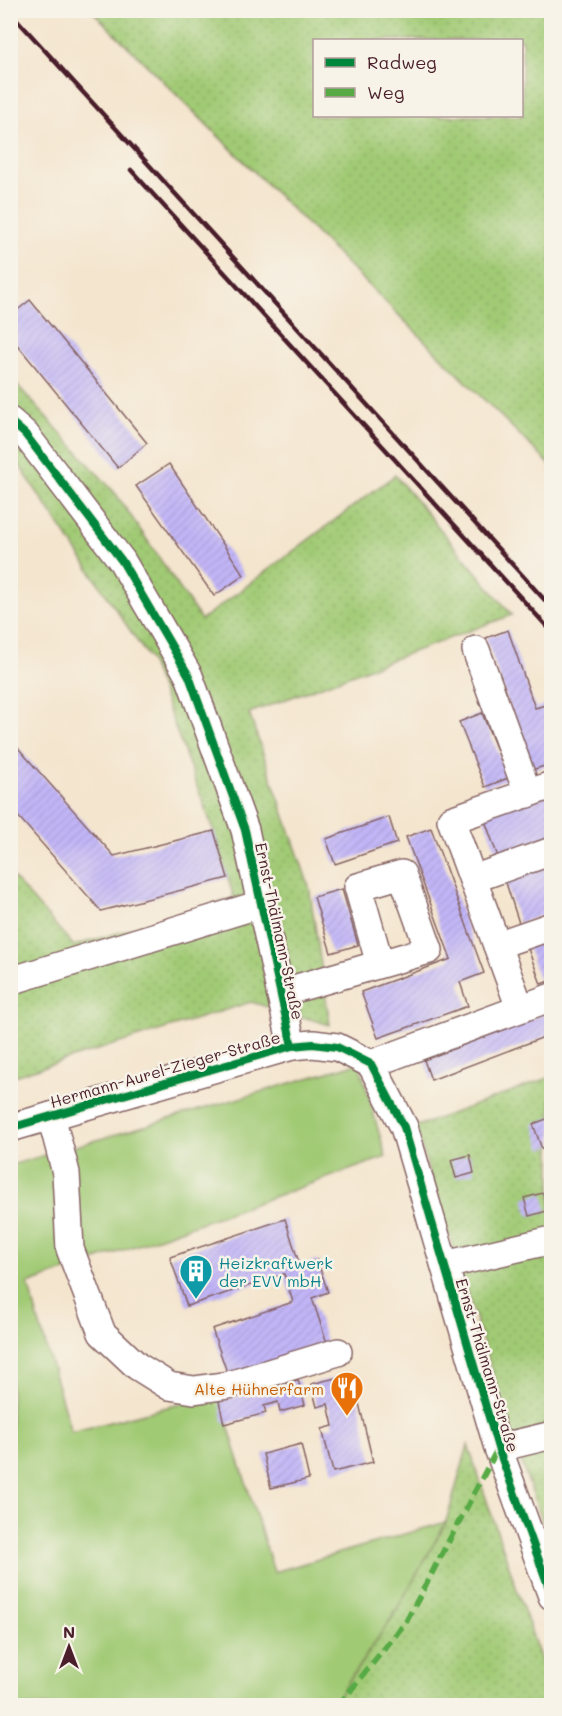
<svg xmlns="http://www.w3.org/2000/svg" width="562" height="1716" viewBox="0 0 562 1716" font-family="Mali,sans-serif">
	<defs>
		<pattern id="grass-dots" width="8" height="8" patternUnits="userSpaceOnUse" patternTransform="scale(1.5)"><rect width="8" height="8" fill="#a1ca75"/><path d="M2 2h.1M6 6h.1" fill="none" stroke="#8cad65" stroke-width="1.8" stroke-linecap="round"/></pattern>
		<pattern id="building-hatch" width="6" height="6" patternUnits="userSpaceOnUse" patternTransform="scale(1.5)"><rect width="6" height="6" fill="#c2b6f8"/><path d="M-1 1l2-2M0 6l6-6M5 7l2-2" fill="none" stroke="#a89cd5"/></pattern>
	</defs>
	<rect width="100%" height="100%" fill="#f7f3e8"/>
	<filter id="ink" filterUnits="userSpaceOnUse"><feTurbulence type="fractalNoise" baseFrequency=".0167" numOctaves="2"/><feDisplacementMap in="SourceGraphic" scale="12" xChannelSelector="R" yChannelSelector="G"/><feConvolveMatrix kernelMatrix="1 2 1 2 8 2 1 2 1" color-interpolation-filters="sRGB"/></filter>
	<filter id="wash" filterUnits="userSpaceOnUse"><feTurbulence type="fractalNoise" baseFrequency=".008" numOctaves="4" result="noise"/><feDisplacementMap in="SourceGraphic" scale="24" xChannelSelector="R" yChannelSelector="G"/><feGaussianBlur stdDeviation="1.35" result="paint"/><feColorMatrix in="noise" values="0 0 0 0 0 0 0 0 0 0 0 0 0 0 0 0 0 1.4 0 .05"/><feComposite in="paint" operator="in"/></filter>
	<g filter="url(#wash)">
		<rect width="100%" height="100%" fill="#f4e5ce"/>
		<g fill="url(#grass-dots)" stroke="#767450" stroke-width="1.5" fill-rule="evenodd">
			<path d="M92,11H551V466ZM314,40H522V116H314Z"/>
			<polygon points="11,378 116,494 201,620 395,475 512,615 249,713 309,886 330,1025 251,1002 11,1077 10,874 74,946 234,898 213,829 150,660 19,465 11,457"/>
			<polygon points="551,1077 551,1546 513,1438 415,1127"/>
			<polygon points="468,1445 551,1690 551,1705 313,1706 337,1698 393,1616 446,1522"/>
		</g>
		<polygon fill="#a1ca75" stroke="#767450" stroke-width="1.5" points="359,1063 386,1157 28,1284 71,1432 218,1394 274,1572 446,1522 393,1616 337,1698 313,1706 11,1706 11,1165"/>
		<g id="blocks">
			<g fill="url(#building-hatch)">
				<polygon points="30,300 147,443 118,468 10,336 10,316"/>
				<polygon points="169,464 244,575 214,596 136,486"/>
				<polygon points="508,630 535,708 552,703 552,764 531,770 486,638"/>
				<polygon points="482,713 508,778 485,787 459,722"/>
				<polygon points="10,739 114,856 214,831 228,878 101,911 10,807"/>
				<polygon points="552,790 552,838 498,857 483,815"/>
				<polygon points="389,817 397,843 335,864 326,839"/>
				<polygon points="431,828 484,973 460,982 468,1006 378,1038 361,992 451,959 406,837"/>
				<polygon points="552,864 552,912 519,923 505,880"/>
				<polygon points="342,889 358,945 331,953 314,897"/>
				<polygon points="552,937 552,980 541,984 527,946"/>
				<polygon points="552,1011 552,1034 431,1080 424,1060"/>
				<polygon points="552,1117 552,1145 542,1149 533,1124"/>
				<polygon points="470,1155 474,1173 456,1178 451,1160"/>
				<polygon points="543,1193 547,1211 529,1216 524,1198"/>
				<polygon points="285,1219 300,1266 317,1260 328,1292 312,1298 328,1346 229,1378 212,1329 293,1302 284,1274 187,1306 170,1257"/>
				<polygon points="352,1374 373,1462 333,1472 322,1429 333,1426 328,1404 317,1407 311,1384"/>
				<polygon points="298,1380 305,1405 280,1412 278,1402 264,1406 266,1413 224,1424 219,1401"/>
				<polygon points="301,1444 309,1479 271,1488 263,1454"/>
			</g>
		</g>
	</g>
	<g filter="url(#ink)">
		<use href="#blocks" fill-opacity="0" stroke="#866464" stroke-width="1.5"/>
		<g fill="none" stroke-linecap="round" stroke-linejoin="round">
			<g stroke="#866464" stroke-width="30">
				<g id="minor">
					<polyline points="10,421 25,434 122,561 189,676 245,830 292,1046"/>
					<polyline points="476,650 528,794"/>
					<polyline points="473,879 552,851"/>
					<polyline points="497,945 552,926"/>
					<polyline points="10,981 261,904"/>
					<polyline points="280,993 429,950 402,874 358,887 380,964"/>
					<polyline points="520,1008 451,820 552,785"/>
					<polyline points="371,1064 552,997"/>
					<polyline points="51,1116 66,1173 70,1249 102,1333 137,1366 169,1386 194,1390 229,1385 338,1352"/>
					<polyline points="10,1128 292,1046 313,1044 337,1047 371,1064 404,1127 498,1448 552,1596"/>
					<polyline points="445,1265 552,1240"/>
					<polyline points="498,1448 552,1435"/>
				</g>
			</g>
			<use href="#minor" stroke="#fff" stroke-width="27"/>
			<g stroke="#4a1f2b" stroke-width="4.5">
				<polyline points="10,12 552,608"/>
				<polyline points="131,170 552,632"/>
			</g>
			<polyline stroke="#57aa44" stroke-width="6" stroke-dasharray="12 6" stroke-linecap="butt" points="338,1706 406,1622 498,1448"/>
			<g stroke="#f7f3e8" stroke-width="11">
				<g id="cycleway">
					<polyline points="10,421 25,434 122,561 189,676 245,830 292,1046"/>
					<polyline points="10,1128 292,1046 313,1044 337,1047 371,1064 404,1127 498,1448 552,1596"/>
				</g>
			</g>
			<use href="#cycleway" stroke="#00873e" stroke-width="8"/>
		</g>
	</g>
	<defs>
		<g id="building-pin" transform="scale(1.725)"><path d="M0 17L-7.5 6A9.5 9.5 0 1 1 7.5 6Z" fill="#0f9aa8" stroke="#f7f3e8"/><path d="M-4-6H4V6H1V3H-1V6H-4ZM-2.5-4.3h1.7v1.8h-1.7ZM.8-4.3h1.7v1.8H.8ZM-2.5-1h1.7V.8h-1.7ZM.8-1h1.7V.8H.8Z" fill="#fff"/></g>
		<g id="restaurant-pin" transform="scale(1.725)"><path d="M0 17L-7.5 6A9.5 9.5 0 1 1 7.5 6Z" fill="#e8710a" stroke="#f7f3e8"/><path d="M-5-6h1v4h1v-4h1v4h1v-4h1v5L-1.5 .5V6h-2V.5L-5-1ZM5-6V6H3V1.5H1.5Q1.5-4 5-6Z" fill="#fff"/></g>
	</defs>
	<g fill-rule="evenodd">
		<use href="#building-pin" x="196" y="1271"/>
		<use href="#restaurant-pin" x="347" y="1388"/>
	</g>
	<g text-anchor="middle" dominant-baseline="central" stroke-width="5" stroke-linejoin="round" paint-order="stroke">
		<g font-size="16" fill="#4a1f2b" stroke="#f7f3e8">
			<text transform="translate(280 931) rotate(78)">Ernst-Thälmann-Straße</text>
			<text transform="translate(165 1069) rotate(-16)">Hermann-Aurel-Zieger-Straße</text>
			<text transform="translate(488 1365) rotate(73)">Ernst-Thälmann-Straße</text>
		</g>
		<g font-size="16" fill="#0d838f" stroke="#f7f3e8" text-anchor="start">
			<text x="219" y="1262">Heizkraftwerk<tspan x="219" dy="18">der EVV mbH</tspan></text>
		</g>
		<g font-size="16" fill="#c56008" stroke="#f7f3e8" text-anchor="end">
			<text x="324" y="1388">Alte Hühnerfarm</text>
		</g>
	</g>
	<rect width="562" height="1716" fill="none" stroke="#f7f3e8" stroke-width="36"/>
	<rect x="313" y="39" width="210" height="78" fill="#f7f3e8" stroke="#b29e9c" stroke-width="1.5"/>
	<rect x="325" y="58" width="30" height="9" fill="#00873e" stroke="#b29e9c" stroke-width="1.5"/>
	<text x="367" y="69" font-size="18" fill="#4a1f2b">Radweg</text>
	<rect x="325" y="88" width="30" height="9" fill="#57aa44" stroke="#b29e9c" stroke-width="1.5"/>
	<text x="367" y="99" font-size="18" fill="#4a1f2b">Weg</text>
	<g transform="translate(69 1647)" stroke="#f7f3e8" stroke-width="4.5" paint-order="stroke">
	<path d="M0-4.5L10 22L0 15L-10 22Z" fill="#4a1f2b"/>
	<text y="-9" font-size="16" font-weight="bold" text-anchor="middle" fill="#4a1f2b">N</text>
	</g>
</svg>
